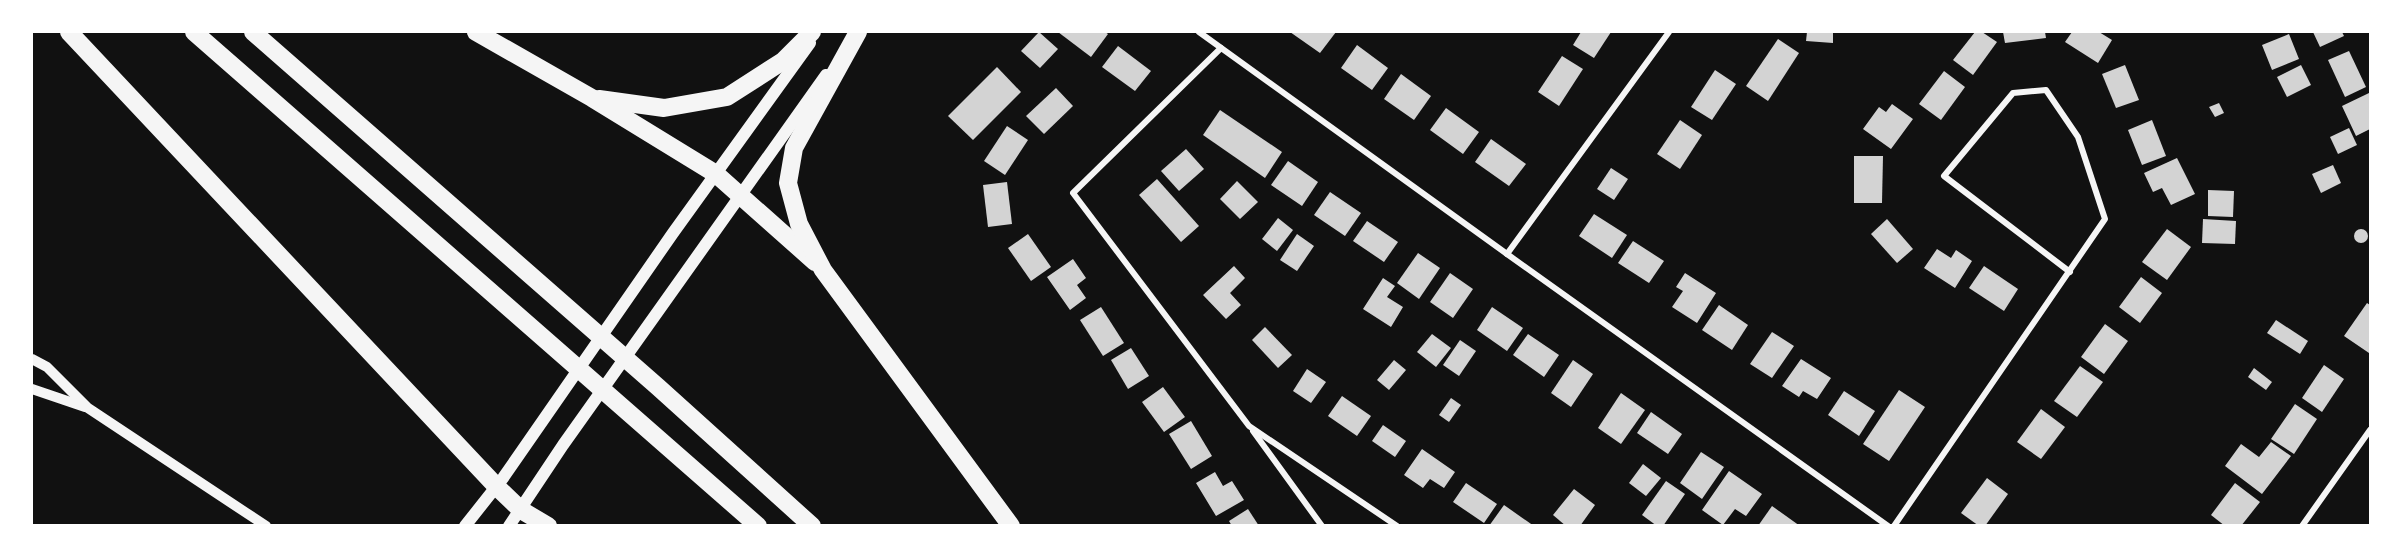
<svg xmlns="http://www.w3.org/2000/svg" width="2402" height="557" viewBox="0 0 2402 557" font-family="Ubuntu,sans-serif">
	<rect width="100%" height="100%" fill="#111"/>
	<g fill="#d3d3d3">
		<polygon points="1039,32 1058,49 1040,68 1021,51"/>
		<polygon points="1058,32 1105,32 1108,34 1091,57"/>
		<polygon points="1290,32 1336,32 1320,53"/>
		<polygon points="1581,32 1611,32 1594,58 1573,45"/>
		<polygon points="1807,32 1833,32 1833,43 1806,41"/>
		<polygon points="1975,32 1982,32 1997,42 1973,75 1953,60"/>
		<polygon points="2003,32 2045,32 2046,38 2005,43"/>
		<polygon points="2072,32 2099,32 2112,40 2098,63 2065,42"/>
		<polygon points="2313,32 2342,32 2344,36 2320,47"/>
		<polygon points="2289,34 2299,59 2272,70 2262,45"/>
		<polygon points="1778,39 1799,53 1768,101 1746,86"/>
		<polygon points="1357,45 1388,68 1372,90 1341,68"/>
		<polygon points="1118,46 1151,71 1135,91 1102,67"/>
		<polygon points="2349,51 2366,87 2345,97 2328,60"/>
		<polygon points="1562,56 1583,69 1559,106 1538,92"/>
		<polygon points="2125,65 2139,100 2116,108 2102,74"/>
		<polygon points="2301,65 2311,85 2287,97 2277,77"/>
		<polygon points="997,67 1021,92 973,140 948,116"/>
		<polygon points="1715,70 1736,84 1712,120 1691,107"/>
		<polygon points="1944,71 1965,87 1941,120 1919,104"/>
		<polygon points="1401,74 1431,96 1414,120 1384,99"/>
		<polygon points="1056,88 1073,106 1044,134 1026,116"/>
		<polygon points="2369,93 2370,129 2356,136 2342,106"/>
		<polygon points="2219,103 2224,113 2215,117 2209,107"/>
		<polygon points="1892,104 1913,119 1891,149 1863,129 1879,107 1886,112"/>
		<polygon points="1446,108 1479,132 1463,154 1430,130"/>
		<polygon points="1220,110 1282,152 1265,178 1203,135"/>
		<polygon points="1680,120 1702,135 1680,169 1657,154"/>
		<polygon points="2152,120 2166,156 2142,165 2128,130"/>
		<polygon points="1007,126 1028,140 1005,175 984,161"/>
		<polygon points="2349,128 2357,145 2338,154 2330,137"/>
		<polygon points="1491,139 1526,164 1509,186 1475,162"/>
		<polygon points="1186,149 1204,169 1179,191 1161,171"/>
		<polygon points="1854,156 1883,156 1882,203 1854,203"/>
		<polygon points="2177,158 2195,194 2171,205 2162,188 2153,192 2144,173"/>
		<polygon points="1288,161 1318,182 1302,206 1271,185"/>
		<polygon points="2333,165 2341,183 2321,193 2312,174"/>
		<polygon points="1611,168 1628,179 1614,200 1597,189"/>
		<polygon points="1157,179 1199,226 1181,242 1139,195"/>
		<polygon points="1237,181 1258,202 1240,219 1220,199"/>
		<polygon points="1007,182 1012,224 988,227 983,185"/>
		<polygon points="2208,190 2234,191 2233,217 2208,216"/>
		<polygon points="1330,192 1361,213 1345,236 1314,215"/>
		<polygon points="1594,214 1627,235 1612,258 1579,236"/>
		<polygon points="1278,218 1293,230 1277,251 1262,239"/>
		<polygon points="1887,219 1913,249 1897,263 1871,234"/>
		<polygon points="2203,219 2236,221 2235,244 2202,243"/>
		<polygon points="1367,221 1398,242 1384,262 1353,241"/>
		<circle cx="2361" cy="236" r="7"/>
		<polygon points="2167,229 2191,247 2167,280 2142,262"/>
		<polygon points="1028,234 1051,267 1031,281 1008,248"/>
		<polygon points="1297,234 1314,246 1297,271 1280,260"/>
		<polygon points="1633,241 1664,261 1649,283 1618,263"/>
		<polygon points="1937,249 1951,258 1956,250 1972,261 1955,288 1924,268"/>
		<polygon points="1418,253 1440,268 1419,299 1397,283"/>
		<polygon points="1073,259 1086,278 1077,285 1086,298 1070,310 1047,277"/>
		<polygon points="1234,266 1245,278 1230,293 1241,305 1226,319 1203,295"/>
		<polygon points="1984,266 2018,289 2004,311 1969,288"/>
		<polygon points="1450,273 1473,289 1453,318 1430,302"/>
		<polygon points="1685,273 1716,293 1697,323 1672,307 1683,291 1676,287"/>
		<polygon points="2141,277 2162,293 2140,323 2119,307"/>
		<polygon points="1383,278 1395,286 1387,297 1403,307 1391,327 1363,309"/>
		<polygon points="2367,303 2370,305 2369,353 2344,336"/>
		<polygon points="1719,305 1748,325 1732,350 1702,330"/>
		<polygon points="1101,307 1124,343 1103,356 1080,320"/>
		<polygon points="1492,307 1523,328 1507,351 1477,330"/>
		<polygon points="2276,320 2308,341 2300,354 2267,333"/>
		<polygon points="2105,324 2128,341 2104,374 2081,357"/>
		<polygon points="1265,327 1292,355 1278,368 1252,340"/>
		<polygon points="1772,332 1794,346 1772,378 1750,364"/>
		<polygon points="1432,334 1451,348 1436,367 1417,352"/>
		<polygon points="1528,334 1559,355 1544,377 1513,355"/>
		<polygon points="1460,340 1476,351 1459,376 1443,365"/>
		<polygon points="1131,348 1149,376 1128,389 1111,360"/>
		<polygon points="1801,359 1831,378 1817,399 1803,391 1799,397 1782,386"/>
		<polygon points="1394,360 1406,370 1389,390 1377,380"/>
		<polygon points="1573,360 1593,374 1571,407 1551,393"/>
		<polygon points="2324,365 2344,379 2322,412 2302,398"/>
		<polygon points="2080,366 2103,382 2077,417 2054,401"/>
		<polygon points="2254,368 2272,382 2266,390 2248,377"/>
		<polygon points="1307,369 1326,382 1311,403 1293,391"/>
		<polygon points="1163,387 1185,417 1164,432 1142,402"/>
		<polygon points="1899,390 1925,407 1889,461 1863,444"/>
		<polygon points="1844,391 1875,411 1859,436 1828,415"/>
		<polygon points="1621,393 1645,410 1621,444 1598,428"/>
		<polygon points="1342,396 1371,416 1357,436 1328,416"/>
		<polygon points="1451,398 1461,405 1449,422 1439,415"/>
		<polygon points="2295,404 2317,419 2294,454 2271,439"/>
		<polygon points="2041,409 2065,427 2041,459 2017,442"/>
		<polygon points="1651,412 1682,434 1668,454 1637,433"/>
		<polygon points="1191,421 1212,456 1191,469 1169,434"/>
		<polygon points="1383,425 1406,441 1395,457 1372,441"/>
		<polygon points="2271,442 2291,456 2262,494 2225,466 2241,444 2259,457"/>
		<polygon points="1422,449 1455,472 1444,488 1430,479 1423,488 1404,475"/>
		<polygon points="1701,452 1724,467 1702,499 1680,483"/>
		<polygon points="1643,464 1661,478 1646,496 1629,483"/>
		<polygon points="1729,471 1762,494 1746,516 1735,509 1723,525 1702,510"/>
		<polygon points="1215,472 1223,486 1232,481 1244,500 1216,516 1196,483"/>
		<polygon points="1987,478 2008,494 1985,526 1979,526 1961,513"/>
		<polygon points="1666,481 1685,494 1663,526 1657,526 1642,515"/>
		<polygon points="1466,483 1497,504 1484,523 1453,502"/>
		<polygon points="2235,483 2260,502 2241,526 2225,526 2211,515"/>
		<polygon points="1574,489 1595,505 1580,526 1566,526 1553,515"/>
		<polygon points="1504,505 1534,526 1489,526"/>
		<polygon points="1772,506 1800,526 1758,526"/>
		<polygon points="1248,509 1259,526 1232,526 1229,521"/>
	</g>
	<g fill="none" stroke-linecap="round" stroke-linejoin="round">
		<g stroke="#f5f5f5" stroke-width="6">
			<polyline points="1199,32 1507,254 1888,526"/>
			<polyline points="1221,48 1073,193 1249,426 1397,526"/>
			<polyline points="1507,254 1669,32"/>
			<polyline points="1253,431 1322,526"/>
			<polyline points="1894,526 2105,219 2078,137 2046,90 2013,93 1944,176 2070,272"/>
			<polyline points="2302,526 2370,430"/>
		</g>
		<g stroke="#f5f5f5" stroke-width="10">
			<polyline points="32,359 47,367 88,408 266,526"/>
			<polyline points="32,389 85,407"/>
		</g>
		<g stroke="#f5f5f5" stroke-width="12">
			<polyline points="465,526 503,478 673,233 810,43"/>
			<polyline points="509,526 563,445 826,75"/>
		</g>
		<g stroke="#f5f5f5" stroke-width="18">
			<polyline points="69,32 497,487 521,510 548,526"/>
			<polyline points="194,32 758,526"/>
			<polyline points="253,32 658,387 812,526"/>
			<polyline points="476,32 592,98 716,174 815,262"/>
			<polyline points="858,32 794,148 788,183 799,224 823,270 1011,526"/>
			<polyline points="599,99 664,108 727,97 783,61 812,32"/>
		</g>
	</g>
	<rect width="2402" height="557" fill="none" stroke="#ffffff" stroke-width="66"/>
</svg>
